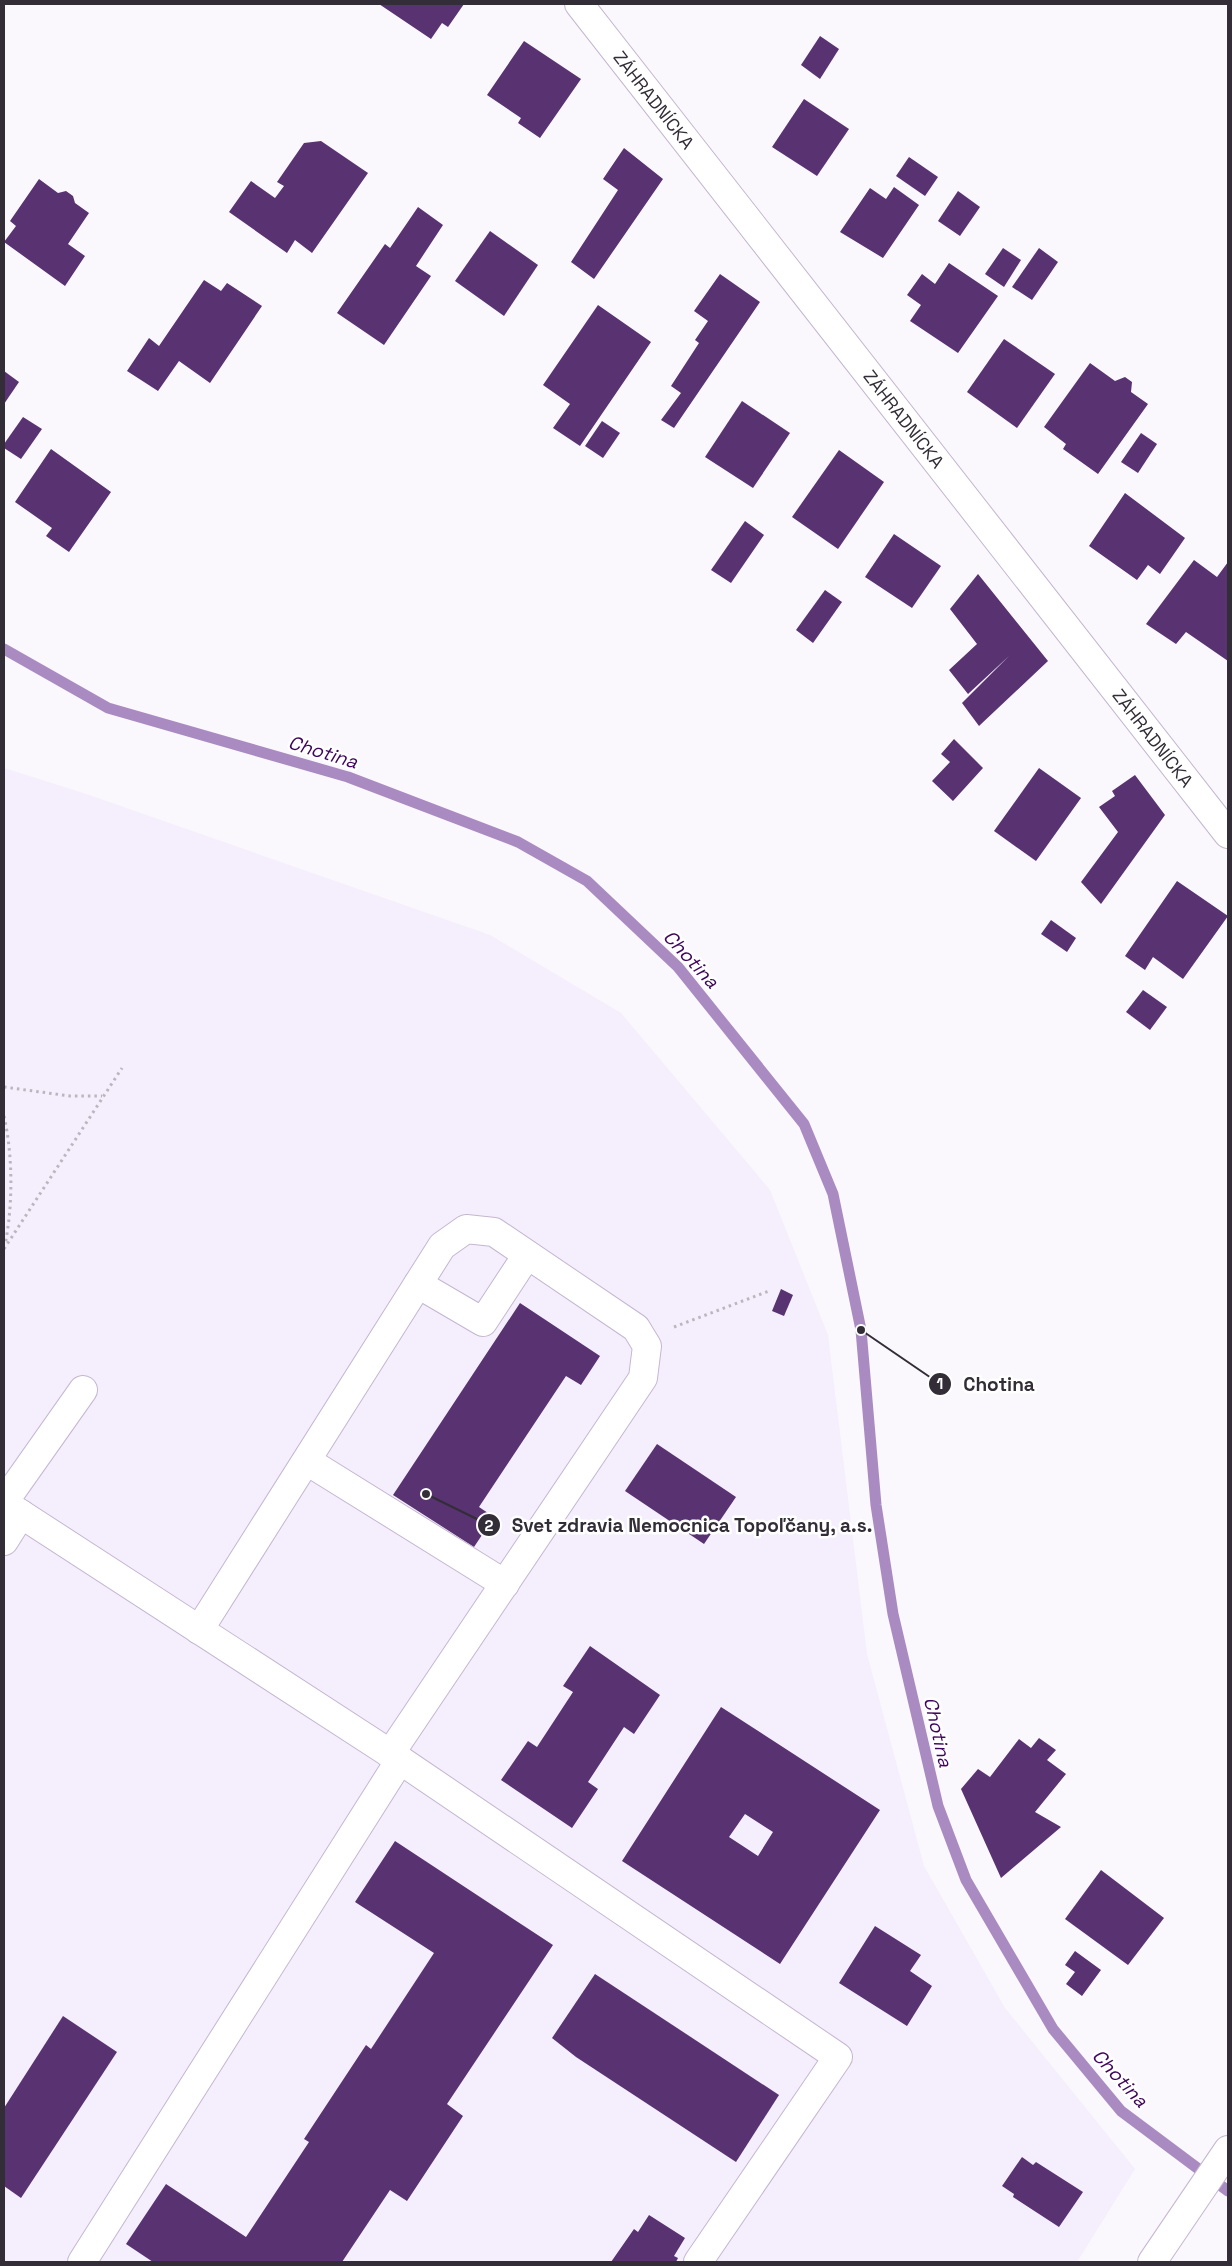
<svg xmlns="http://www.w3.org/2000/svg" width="1232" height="2266" viewBox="0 0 1232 2266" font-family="'Space Grotesk',sans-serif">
	<rect width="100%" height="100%" fill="#faf7fd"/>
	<polygon fill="#f5eefc" points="4,768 86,794 490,935 621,1013 770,1190 828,1335 867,1654 924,1866 1005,2008 1135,2169 1077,2262 4,2262"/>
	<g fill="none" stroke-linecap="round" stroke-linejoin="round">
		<polyline stroke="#a98bc1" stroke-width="11" points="4,649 108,708 348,777 518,842 587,881 678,967 804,1124 833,1194 861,1330 876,1505 893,1614 938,1806 966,1880 1053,2029 1121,2111 1228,2191"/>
	</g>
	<g fill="#583271" fill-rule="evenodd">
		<polygon points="379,4 464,4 448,27 442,23 431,39"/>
		<polygon points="820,36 839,49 820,79 801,65"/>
		<polygon points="524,41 581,79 540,138 518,123 521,118 487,95"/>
		<polygon points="804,99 849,129 817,176 772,147"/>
		<polygon points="321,141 368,173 312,253 295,240 287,253 229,212 251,181 275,198 284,186 277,182 304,143"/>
		<polygon points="624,148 663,179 594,279 571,262 618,190 603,179"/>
		<polygon points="909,157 938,177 925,196 896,176"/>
		<polygon points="39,179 58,193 66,191 73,196 75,203 89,213 68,244 85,256 65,286 4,242 16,226 10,221"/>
		<polygon points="894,187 919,205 883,258 840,232 870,188 886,199"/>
		<polygon points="958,191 980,207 960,236 938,221"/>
		<polygon points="418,207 443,225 416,266 431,276 384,345 337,313 385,244 390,248"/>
		<polygon points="490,231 538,265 504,316 455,281"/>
		<polygon points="1003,248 1021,260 1004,287 985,274"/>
		<polygon points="1039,248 1058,262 1032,300 1012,287"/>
		<polygon points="949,263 998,296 958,353 910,321 921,305 907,295 922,274 935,284"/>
		<polygon points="720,274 760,302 674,428 661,420 681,393 671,386 699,343 695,340 708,321 694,311"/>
		<polygon points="204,280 221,291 227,283 262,306 210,383 179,361 158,391 127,371 149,338 159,346"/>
		<polygon points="598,305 651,342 580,446 553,428 570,404 543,385"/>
		<polygon points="1004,339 1055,374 1017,428 967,392"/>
		<polygon points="1090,363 1115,381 1125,377 1132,382 1131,392 1148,404 1098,474 1063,449 1066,444 1044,427"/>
		<polygon points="4,371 19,382 4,404"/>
		<polygon points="742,401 790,433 753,488 705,457"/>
		<polygon points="23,417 42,429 21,459 4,448 4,444"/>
		<polygon points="602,421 620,433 603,458 585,446"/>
		<polygon points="1141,433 1157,444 1138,473 1121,462"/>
		<polygon points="51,449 111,492 69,552 46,536 52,528 15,502"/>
		<polygon points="839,450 884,482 838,549 792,517"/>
		<polygon points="1125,493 1185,538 1160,574 1148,565 1137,580 1089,546"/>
		<polygon points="745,521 764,535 731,583 711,570"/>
		<polygon points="894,534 941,566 912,608 865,577"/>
		<polygon points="1194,560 1217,577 1228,562 1228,661 1186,632 1176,644 1146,624"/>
		<polygon points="978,574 1048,661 979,726 962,703 1009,656 968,694 949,670 977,644 950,609"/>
		<polygon points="825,590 842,602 813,643 796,630"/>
		<polygon points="954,739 983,768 953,801 932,781 950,762 941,754"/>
		<polygon points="1039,768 1081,798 1036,861 994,831"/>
		<polygon points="1135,775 1165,815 1101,904 1081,882 1118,832 1099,807 1115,796 1112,791"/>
		<polygon points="1177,881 1228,916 1183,979 1153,957 1145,970 1125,956"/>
		<polygon points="1051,920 1076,938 1067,952 1041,934"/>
		<polygon points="1143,990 1167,1007 1150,1030 1126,1012"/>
		<polygon points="781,1289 793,1295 784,1316 772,1311"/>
		<polygon points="520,1303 600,1356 581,1385 566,1376 479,1507 494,1517 474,1547 393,1495"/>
		<polygon points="657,1444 736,1497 704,1544 625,1491"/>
		<polygon points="590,1646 660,1695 634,1734 624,1727 588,1782 598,1789 572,1828 501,1780 528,1741 537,1747 573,1692 563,1686"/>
		<path d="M721,1707L880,1810L780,1964L622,1861ZM745,1814L773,1832L758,1856L729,1837Z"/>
		<polygon points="1039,1738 1056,1750 1047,1760 1066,1774 1035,1812 1061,1827 1001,1878 961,1789 978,1769 990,1777 1019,1739 1031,1748"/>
		<polygon points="395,1841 553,1945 447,2104 463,2116 407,2201 390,2190 342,2262 153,2262 126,2244 166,2184 246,2237 309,2142 304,2139 366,2045 371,2049 434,1953 355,1902"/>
		<polygon points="1101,1870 1164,1918 1128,1965 1065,1919"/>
		<polygon points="875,1926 921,1955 910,1971 932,1986 907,2026 839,1983"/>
		<polygon points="1075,1951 1101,1970 1082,1996 1066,1984 1075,1972 1065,1965"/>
		<polygon points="595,1974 779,2095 736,2162 576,2057 552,2038"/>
		<polygon points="63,2016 117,2052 21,2198 4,2186 4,2108"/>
		<polygon points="1022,2157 1033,2165 1036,2162 1083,2192 1059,2227 1013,2197 1014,2194 1002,2186"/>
		<polygon points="649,2215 685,2238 674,2256 678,2258 676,2262 611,2262 634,2229 638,2232"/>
	</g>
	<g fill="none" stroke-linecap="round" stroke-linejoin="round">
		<g stroke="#c5b6d1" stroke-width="30">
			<g id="minor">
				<polyline points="579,4 1228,834"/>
				<polyline points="418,1284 483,1322 527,1255"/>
				<polyline points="307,1461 505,1584"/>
				<polyline points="4,1502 83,1390"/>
				<polyline points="4,1503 400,1760 82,2262"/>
				<polyline points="4,1541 21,1514"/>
				<polyline points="199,1630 442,1246 466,1229 494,1232 636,1328 647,1346 643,1378 390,1754"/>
				<polyline points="400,1760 838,2057 698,2262"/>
				<polyline points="1152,2262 1228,2150"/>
			</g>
		</g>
		<g stroke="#bab6be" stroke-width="3" stroke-dasharray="2.5 4" stroke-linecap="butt">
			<polyline points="4,1087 70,1096 102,1096"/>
			<path d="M4,1116C13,1156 13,1205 5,1245"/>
			<polyline points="4,1249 122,1068"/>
			<polyline points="674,1327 769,1291"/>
		</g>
		<use href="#minor" stroke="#fff" stroke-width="28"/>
	</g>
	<g text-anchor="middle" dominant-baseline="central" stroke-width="5" stroke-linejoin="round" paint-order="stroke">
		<g font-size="18" fill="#332d38" stroke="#fff">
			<text transform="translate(654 100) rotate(52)">ZÁHRADNÍCKA</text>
			<text transform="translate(904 419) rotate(52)">ZÁHRADNÍCKA</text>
			<text transform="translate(1153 738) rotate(52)">ZÁHRADNÍCKA</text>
		</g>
		<g font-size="19" font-style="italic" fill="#3f045c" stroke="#fff">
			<text transform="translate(323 752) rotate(17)">Chotina</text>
			<text transform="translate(691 959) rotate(47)">Chotina</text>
			<text transform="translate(938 1732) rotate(77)">Chotina</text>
			<text transform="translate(1120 2078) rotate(47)">Chotina</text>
		</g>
	</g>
	<path fill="none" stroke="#332d38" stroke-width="2" d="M861 1330L940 1384M426 1494L489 1525"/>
	<g fill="#332d38" stroke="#fff" stroke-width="2">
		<circle cx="861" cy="1330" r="5"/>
		<circle cx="426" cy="1494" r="5"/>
		<circle cx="940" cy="1384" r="12"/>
		<circle cx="489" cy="1525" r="12"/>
	</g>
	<g font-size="15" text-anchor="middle" font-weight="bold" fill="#fff">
		<text x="940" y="1389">1</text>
		<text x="489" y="1531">2</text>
	</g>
	<g font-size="19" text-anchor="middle" font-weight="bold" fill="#332d38" stroke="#fff" stroke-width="5" stroke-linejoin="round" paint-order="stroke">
		<text x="999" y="1391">Chotina</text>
		<text x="692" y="1532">Svet zdravia Nemocnica Topoľčany, a.s.</text>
	</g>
	<rect width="1232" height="2266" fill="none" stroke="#332d38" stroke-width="10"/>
</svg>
